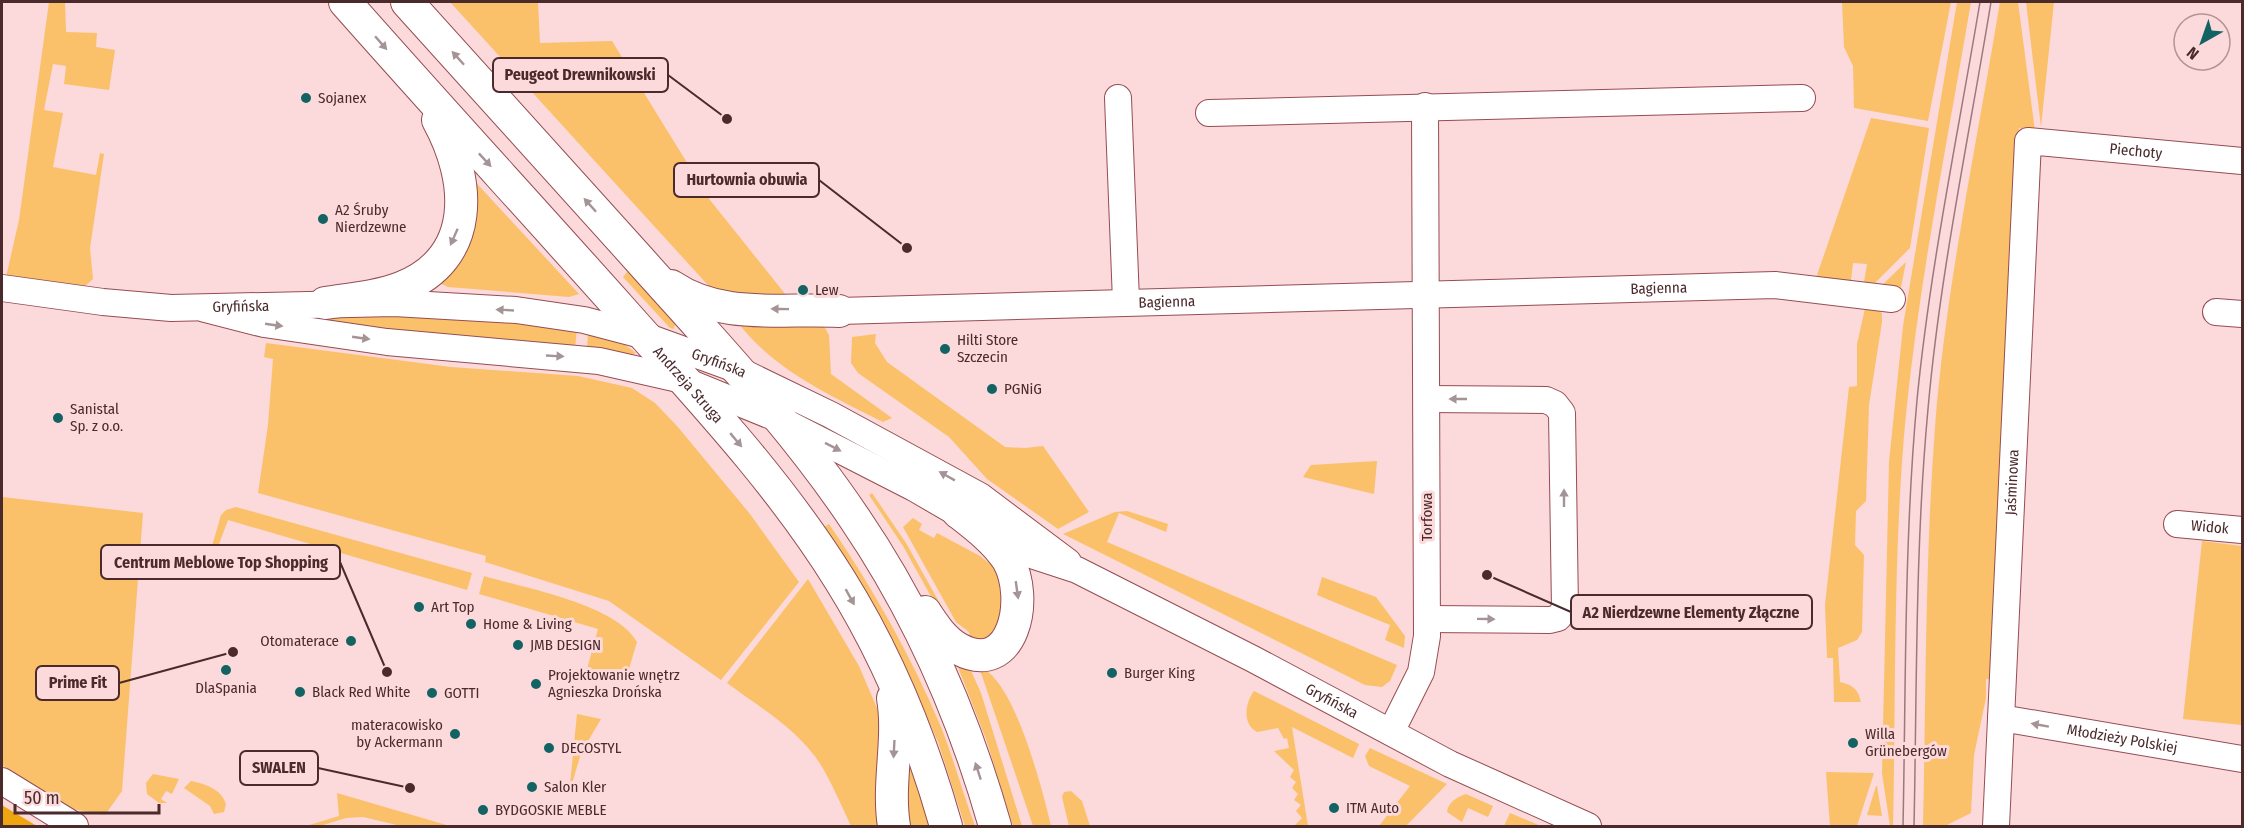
<svg xmlns="http://www.w3.org/2000/svg" width="2244" height="828" viewBox="0 0 2244 828" font-family="'Fira Sans Condensed',sans-serif">
	<rect width="100%" height="100%" fill="#fcd9da"/>
	<g fill="#fac16a">
		<polygon points="49,2 65,2 66,32 97,33 96,47 115,50 109,90 64,84 66,66 53,64 44,110 63,113 53,167 96,175 100,153 104,154 90,248 93,279 83,288 6,277 19,220"/>
		<polygon points="450,2 538,2 540,43 612,41 710,200 786,295 716,294"/>
		<polygon points="1842,2 1951,2 1928,121 1854,108 1853,66 1844,47"/>
		<path d="M1957,2H1971C1948,138 1920,276 1906,414C1893,549 1896,690 1893,826H1890L1882,773L1889,462L1903,326Z"/>
		<path d="M2000,2H2018L2035,131L2019,128L1994,680L1986,679V698L1974,755L1971,813L1945,826H1923C1926,694 1925,560 1935,427C1946,285 1977,143 2000,2Z"/>
		<polygon points="2026,2 2054,2 2041,127"/>
		<polygon points="1871,118 1929,128 1910,248 1875,283 1864,282 1867,264 1853,263 1851,281 1816,278"/>
		<polygon points="468,174 579,294 569,297 448,287 433,280"/>
		<polygon points="1906,262 1900,292 1878,289"/>
		<polygon points="628,271 675,323 674,329 670,328 623,277"/>
		<path d="M1866,304L1882,313V322L1869,405L1866,501L1856,511L1855,545L1864,555L1862,632L1857,640L1838,648L1840,682C1853,685 1858,689 1861,702H1834L1833,658H1827L1825,605L1849,387L1857,386V344Z"/>
		<polygon points="370,316 506,320 577,329 575,348 473,341 294,318"/>
		<path d="M739,324L824,326L829,335L831,374L892,418L883,422C830,395 777,372 739,324Z"/>
		<polygon points="588,332 621,342 636,353 630,355 587,349"/>
		<polygon points="876,334 875,343 887,362 1005,447 1025,448 1043,446 1089,512 1058,529 987,479 949,437 858,373 851,363 852,337"/>
		<polygon points="266,343 451,367 578,376 632,388 655,403 677,426 750,514 799,582 721,680 609,601 485,562 486,556 258,493 268,425 273,359 264,357"/>
		<polygon points="1377,461 1374,494 1303,477 1311,465"/>
		<polygon points="872,493 906,543 952,625 938,609 903,546 869,495"/>
		<polygon points="2,497 143,513 122,791 105,815 73,809 2,765"/>
		<polygon points="236,507 472,573 467,590 228,520 210,568 206,567 221,515 226,510"/>
		<polygon points="1127,511 1168,524 1166,532 1119,513 1107,542 1397,665 1390,681 1382,687 1365,685 1063,534 1115,512"/>
		<polygon points="913,518 922,524 919,530 934,538 937,533 980,556 994,567 1011,605 990,639 971,642 969,632 956,622 903,527"/>
		<path d="M829,524C873,588 911,656 941,727C954,760 963,794 975,826H965L938,742L903,662L865,590L824,527Z"/>
		<polygon points="2202,541 2242,546 2242,725 2183,719"/>
		<path d="M484,576C524,588 616,604 637,642L626,679L614,676L598,679L587,669L598,629L479,594Z"/>
		<polygon points="1322,577 1376,597 1405,636 1404,648 1385,640 1390,625 1317,595"/>
		<path d="M808,579L859,666L883,722L887,826H851C843,809 835,790 825,772C804,733 762,709 727,683Z"/>
		<polygon points="956,662 967,662 981,693 1022,826 1013,826 986,739"/>
		<path d="M979,667C1014,677 1043,792 1051,826H1033Z"/>
		<path d="M1254,691L1359,744L1353,758L1292,727L1308,826L1295,825L1302,818L1296,811L1301,805L1294,800L1298,794L1292,788L1296,782L1290,777L1294,770L1274,751L1289,748L1287,738L1284,739L1278,728L1257,732C1242,724 1245,703 1254,691Z"/>
		<polygon points="577,714 601,719 581,753 569,794"/>
		<polygon points="1370,748 1447,784 1406,826 1379,826 1410,786 1369,766 1365,756"/>
		<polygon points="907,753 931,826 903,826"/>
		<polygon points="1826,772 1874,773 1857,826 1830,826"/>
		<polygon points="153,774 179,779 172,794 166,791 161,799 167,803 159,803 147,794 146,783"/>
		<path d="M191,781C206,784 221,789 226,804L224,812L214,814L210,806L184,788Z"/>
		<polygon points="1877,786 1882,816 1867,815 1876,786"/>
		<polygon points="1071,791 1082,801 1090,826 1069,826 1062,797 1064,792"/>
		<polygon points="337,793 450,826 401,826 363,817 346,818 320,826 306,826 339,816"/>
		<path d="M1466,794L1493,806L1488,817L1468,808L1462,822L1447,812C1448,802 1457,797 1466,794Z"/>
		<polygon points="1510,813 1541,826 1504,826"/>
	</g>
	<polygon fill="#eea50f" points="2,805 5,807 37,826 2,826"/>
	<g fill="none" stroke-linecap="round" stroke-linejoin="round">
		<g stroke="#954d52" stroke-width="28">
			<g id="minor">
				<polyline points="1118,98 1126,301"/>
				<polyline points="1209,113 1802,98"/>
				<path id="s1" d="M2,288L103,302L171,308L394,303L516,310L584,320L645,336L736,369L831,415L980,496L1068,562"/>
				<path id="s2" d="M205,309L264,324L387,342L599,361L683,380L781,420L914,488L1028,554L1077,570L1253,659L1450,764L1588,826"/>
				<path id="s3" d="M839,311L1775,285L1892,299"/>
				<polyline points="2216,312 2242,314"/>
				<path id="s4" d="M2177,524L2242,530"/>
				<polyline points="1427,619 1550,620 1558,618 1565,609 1562,413 1555,404 1546,400 1427,399"/>
				<path id="s5" d="M2001,718L2242,759"/>
				<polyline points="1391,732 1421,672 1427,636 1425,106"/>
				<polyline points="2,781 75,826"/>
				<path id="s6" d="M1996,826L2028,141L2242,161"/>
			</g>
		</g>
		<g stroke="#954d52" stroke-width="34">
			<g id="major">
				<path id="s7" d="M345,2C435,104 527,204 618,306C696,394 778,480 840,580C887,655 922,741 946,826"/>
				<path d="M407,2C484,87 561,172 638,258C713,342 792,425 855,519C919,613 964,717 995,826"/>
				<path d="M671,286C721,320 781,308 839,311"/>
				<path d="M325,303C351,299 377,297 401,288C477,258 471,180 438,120"/>
				<path d="M925,612C934,626 944,641 959,649C1013,678 1030,599 1008,560C996,541 976,526 958,512"/>
				<path d="M893,698C900,740 887,784 894,826"/>
			</g>
		</g>
		<use href="#minor" stroke="#fff" stroke-width="26"/>
		<use href="#major" stroke="#fff" stroke-width="32"/>
		<g stroke="#9b797b" stroke-width="1.5">
			<path d="M1903,826C1906,685 1904,542 1917,400C1930,267 1958,134 1980,2"/>
			<path d="M1914,826C1917,688 1915,548 1928,409C1940,273 1969,137 1991,2"/>
		</g>
	</g>
	<defs><path id="oneway-solid" d="M-6-.8H1V-3.2L6.5 0L1 3.2V.8H-6Z" transform="scale(1.5)"/></defs>
	<g fill="#a59496">
		<use href="#oneway-solid" transform="translate(381 43) rotate(49)"/>
		<use href="#oneway-solid" transform="translate(458 58) rotate(-132)"/>
		<use href="#oneway-solid" transform="translate(485 160) rotate(47)"/>
		<use href="#oneway-solid" transform="translate(590 205) rotate(-132)"/>
		<use href="#oneway-solid" transform="translate(454 237) rotate(114)"/>
		<use href="#oneway-solid" transform="translate(780 309) rotate(-179)"/>
		<use href="#oneway-solid" transform="translate(505 310) rotate(-177)"/>
		<use href="#oneway-solid" transform="translate(274 325) rotate(8)"/>
		<use href="#oneway-solid" transform="translate(361 338) rotate(8)"/>
		<use href="#oneway-solid" transform="translate(555 356) rotate(3)"/>
		<use href="#oneway-solid" transform="translate(1458 399) rotate(-180)"/>
		<use href="#oneway-solid" transform="translate(736 440) rotate(50)"/>
		<use href="#oneway-solid" transform="translate(833 447) rotate(27)"/>
		<use href="#oneway-solid" transform="translate(947 476) rotate(-151)"/>
		<use href="#oneway-solid" transform="translate(1564 498) rotate(-90)"/>
		<use href="#oneway-solid" transform="translate(1017 590) rotate(82)"/>
		<use href="#oneway-solid" transform="translate(850 597) rotate(61)"/>
		<use href="#oneway-solid" transform="translate(1486 619) rotate(1)"/>
		<use href="#oneway-solid" transform="translate(2040 725) rotate(-170)"/>
		<use href="#oneway-solid" transform="translate(894 749) rotate(93)"/>
		<use href="#oneway-solid" transform="translate(978 771) rotate(-108)"/>
	</g>
	<g fill="#136364" stroke="#fcd9da" stroke-width="2">
		<circle cx="306" cy="98" r="6"/>
		<circle cx="323" cy="219" r="6"/>
		<circle cx="803" cy="290" r="6"/>
		<circle cx="945" cy="349" r="6"/>
		<circle cx="992" cy="389" r="6"/>
		<circle cx="58" cy="418" r="6"/>
		<circle cx="419" cy="607" r="6"/>
		<circle cx="471" cy="624" r="6"/>
		<circle cx="351" cy="641" r="6"/>
		<circle cx="518" cy="645" r="6"/>
		<circle cx="226" cy="670" r="6"/>
		<circle cx="1112" cy="673" r="6"/>
		<circle cx="536" cy="684" r="6"/>
		<circle cx="300" cy="692" r="6"/>
		<circle cx="432" cy="693" r="6"/>
		<circle cx="455" cy="734" r="6"/>
		<circle cx="1853" cy="743" r="6"/>
		<circle cx="549" cy="748" r="6"/>
		<circle cx="532" cy="787" r="6"/>
		<circle cx="1334" cy="808" r="6"/>
		<circle cx="483" cy="810" r="6"/>
	</g>
	<g text-anchor="middle" dominant-baseline="central" stroke-width="6" stroke-linejoin="round" paint-order="stroke">
		<g font-size="15" fill="#4b2a2c" stroke="#fcd9da" text-anchor="start">
			<text x="318" y="98">Sojanex</text>
			<text x="335" y="210">A2 Śruby<tspan x="335" dy="17">Nierdzewne</tspan></text>
			<text x="815" y="290">Lew</text>
			<text x="957" y="340">Hilti Store<tspan x="957" dy="17">Szczecin</tspan></text>
			<text x="1004" y="389">PGNiG</text>
			<text x="70" y="409">Sanistal<tspan x="70" dy="17">Sp. z o.o.</tspan></text>
			<text x="431" y="607">Art Top</text>
			<text x="483" y="624">Home &amp; Living</text>
			<text x="339" y="641" text-anchor="end">Otomaterace</text>
			<text x="530" y="645">JMB DESIGN</text>
			<text x="1124" y="673">Burger King</text>
			<text x="548" y="675">Projektowanie wnętrz<tspan x="548" dy="17">Agnieszka Drońska</tspan></text>
			<text x="226" y="688" text-anchor="middle">DlaSpania</text>
			<text x="312" y="692">Black Red White</text>
			<text x="444" y="693">GOTTI</text>
			<text x="443" y="725" text-anchor="end">materacowisko<tspan x="443" dy="17">by Ackermann</tspan></text>
			<text x="1865" y="734">Willa<tspan x="1865" dy="17">Grünebergów</tspan></text>
			<text x="561" y="748">DECOSTYL</text>
			<text x="544" y="787">Salon Kler</text>
			<text x="1346" y="808">ITM Auto</text>
			<text x="495" y="810">BYDGOSKIE MEBLE</text>
		</g>
		<g font-size="15" fill="#4b2a2c" stroke="#fcd9da">
			<text stroke="none"><textPath href="#s6" startOffset="794">Piechoty</textPath></text>
			<text stroke="none"><textPath href="#s3" startOffset="820">Bagienna</textPath></text>
			<text stroke="none"><textPath href="#s3" startOffset="328">Bagienna</textPath></text>
			<text stroke="none"><textPath href="#s1" startOffset="240">Gryfińska</textPath></text>
			<text stroke="none"><textPath href="#s1" startOffset="726">Gryfińska</textPath></text>
			<text stroke="none"><textPath href="#s7" startOffset="514">Andrzeja Struga</textPath></text>
			<text stroke="none"><textPath href="#s6" startOffset="344">Jaśminowa</textPath></text>
			<text transform="translate(1427 517) rotate(-90)">Torfowa</text>
			<text stroke="none"><textPath href="#s4" startOffset="33">Widok</textPath></text>
			<text stroke="none"><textPath href="#s2" startOffset="1209">Gryfińska</textPath></text>
			<text stroke="none"><textPath href="#s5" startOffset="123">Młodzieży Polskiej</textPath></text>
		</g>
	</g>
	<path fill="none" stroke="#4b2a2c" stroke-width="2" d="M727 119L668 75M907 248L819 180M387 672L340 562M1487 575L1571 612M233 652L119 683M410 788L318 768"/>
	<g fill="#4b2a2c" stroke="#fcd9da" stroke-width="2">
		<circle cx="727" cy="119" r="6"/>
		<circle cx="907" cy="248" r="6"/>
		<circle cx="387" cy="672" r="6"/>
		<circle cx="1487" cy="575" r="6"/>
		<circle cx="233" cy="652" r="6"/>
		<circle cx="410" cy="788" r="6"/>
	</g>
	<g fill="#fcd9da" stroke="#4b2a2c" stroke-width="2">
		<rect x="493" y="58" width="175" height="34" rx="6"/>
		<rect x="674" y="163" width="145" height="34" rx="6"/>
		<rect x="101" y="545" width="239" height="34" rx="6"/>
		<rect x="1571" y="595" width="241" height="34" rx="6"/>
		<rect x="36" y="666" width="83" height="34" rx="6"/>
		<rect x="240" y="751" width="78" height="34" rx="6"/>
	</g>
	<g font-size="16" text-anchor="middle" font-weight="bold" fill="#4b2a2c">
		<text x="580" y="80">Peugeot Drewnikowski</text>
		<text x="747" y="185">Hurtownia obuwia</text>
		<text x="221" y="568">Centrum Meblowe Top Shopping</text>
		<text x="1691" y="618">A2 Nierdzewne Elementy Złączne</text>
		<text x="78" y="688">Prime Fit</text>
		<text x="279" y="773">SWALEN</text>
	</g>
	<rect width="2244" height="828" fill="none" stroke="#4b2a2c" stroke-width="6"/>
	<g transform="translate(2202 42) rotate(220)"><circle r="28" fill="#fcd9da" stroke="#b59394" stroke-width="1.5"/>
	<path d="M0-4.5L10 22L0 15L-10 22Z" fill="#136364"/>
	<text y="-9" font-size="16" font-weight="bold" text-anchor="middle" fill="#4b2a2c">N</text>
	</g>
	<path d="M15 804v9h144v-9" fill="none" stroke="#4b2a2c" stroke-width="3"/>
	<text x="24" y="804" font-size="18" fill="#4b2a2c" stroke="#fcd9da" stroke-width="4.5" paint-order="stroke">50 m</text>
</svg>
